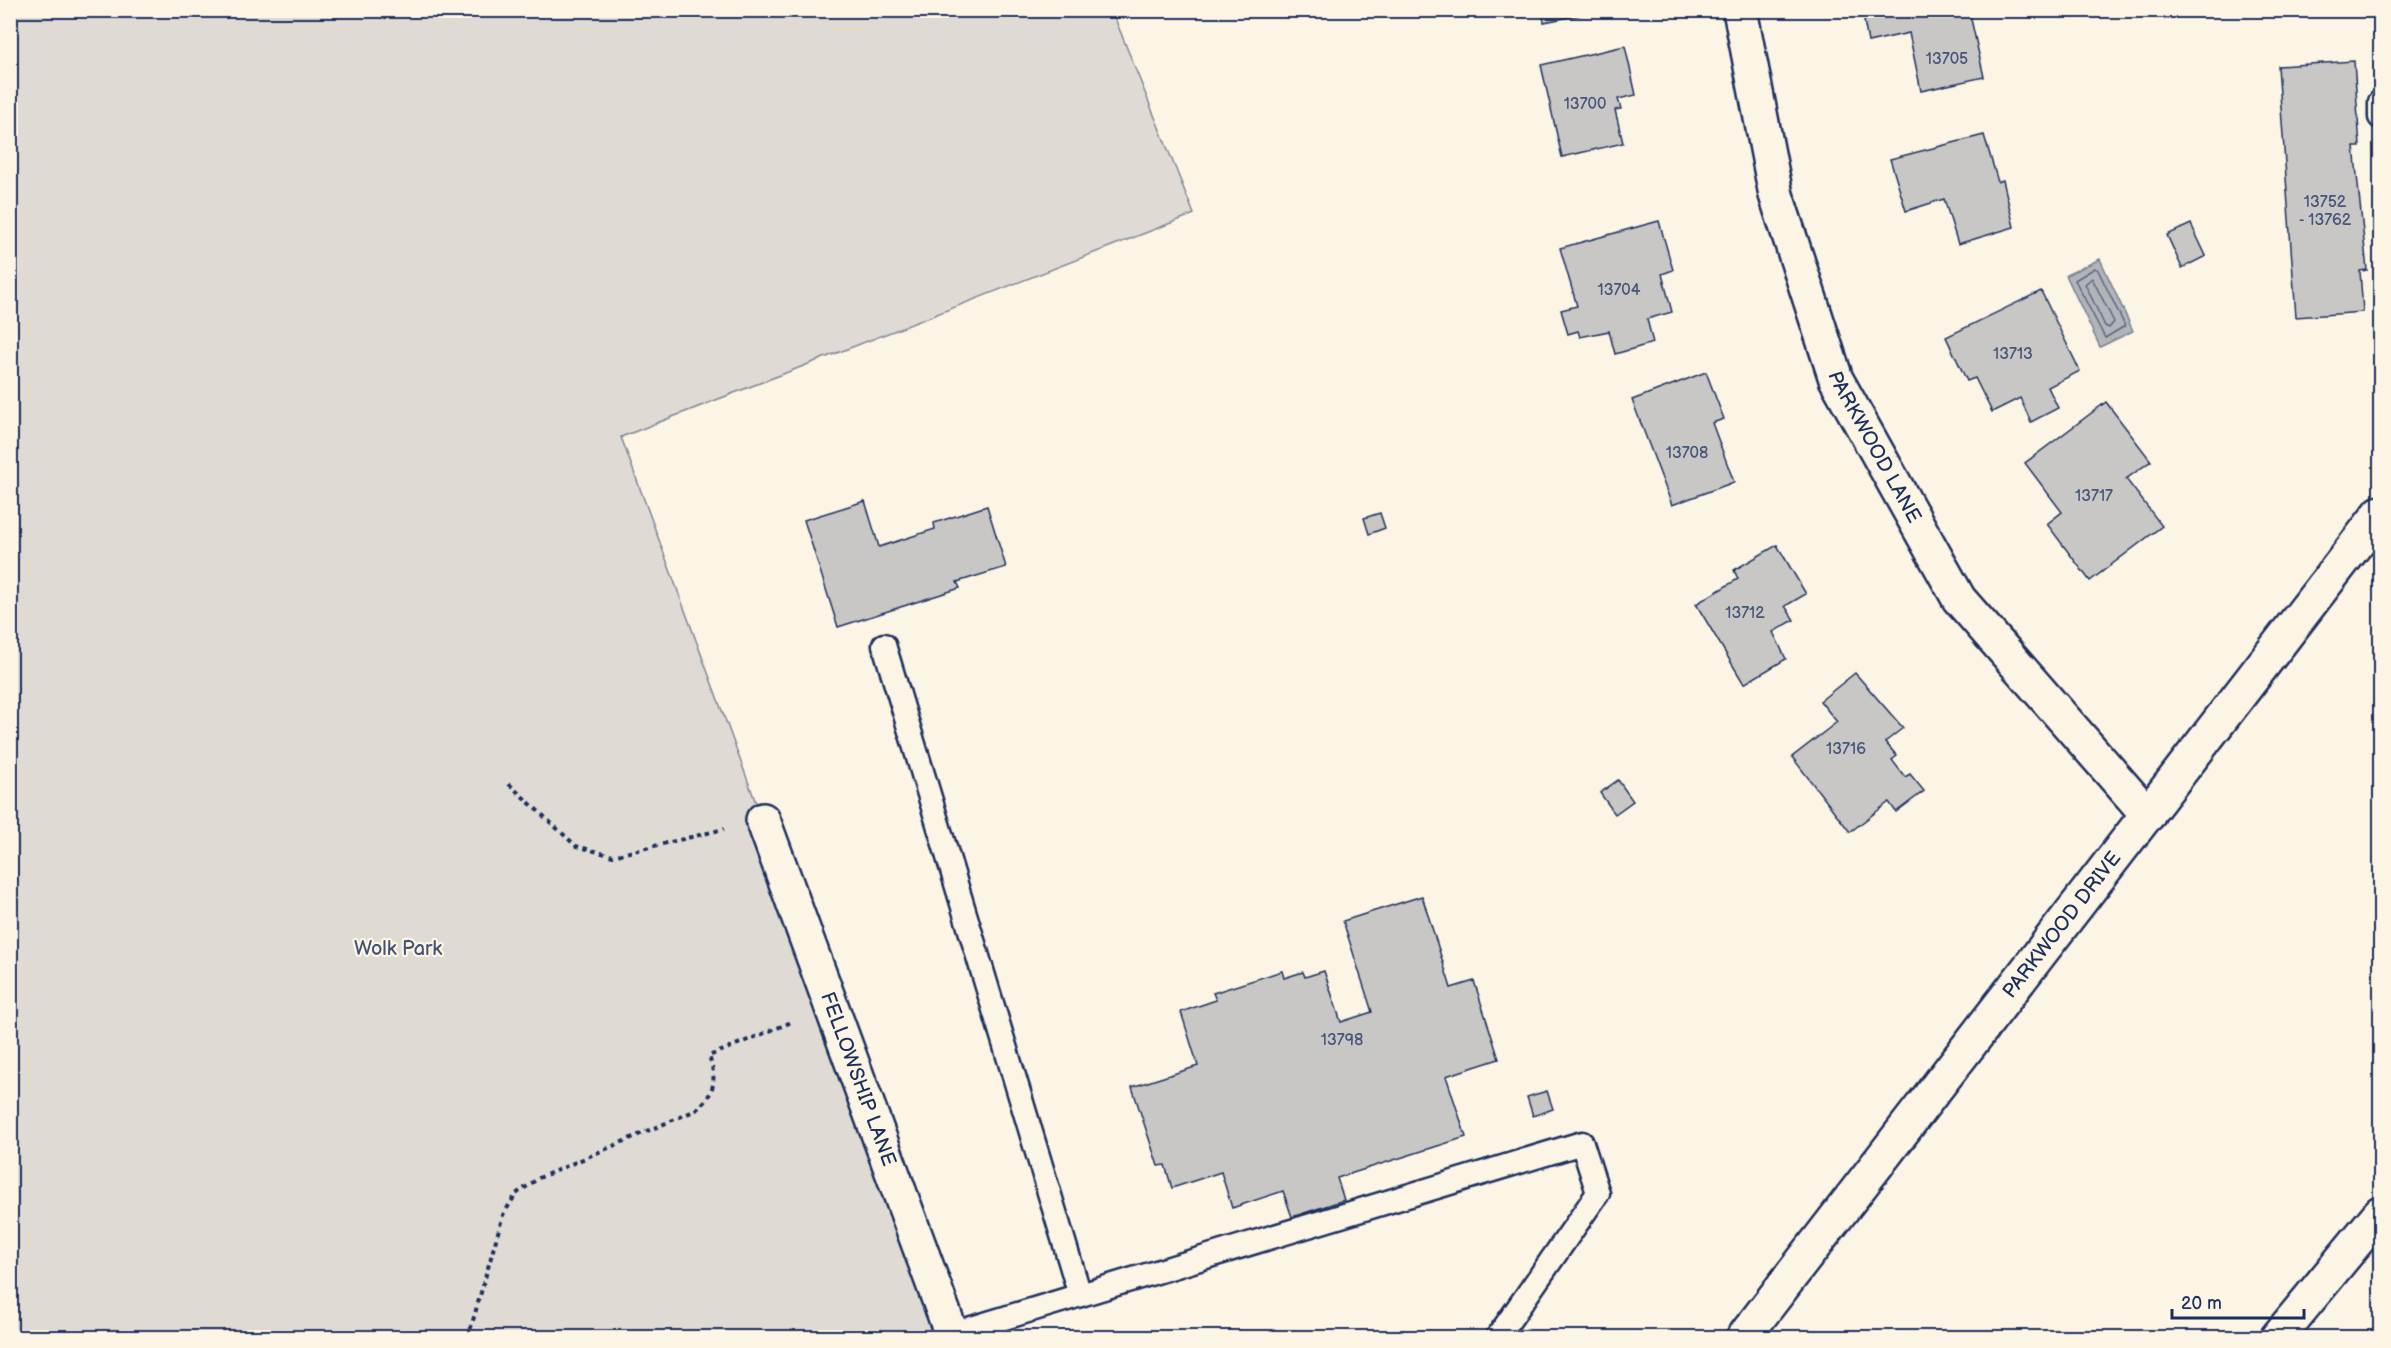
<svg xmlns="http://www.w3.org/2000/svg" width="2391" height="1348" viewBox="0 0 2391 1348" font-family="'Balsamiq Sans',sans-serif">
	<rect width="100%" height="100%" fill="#fcf5e5"/>
	<filter id="ink" filterUnits="userSpaceOnUse"><feTurbulence type="fractalNoise" baseFrequency=".0167" numOctaves="2"/><feDisplacementMap in="SourceGraphic" scale="12" xChannelSelector="R" yChannelSelector="G"/><feConvolveMatrix kernelMatrix="1 2 1 2 8 2 1 2 1" color-interpolation-filters="sRGB"/></filter>
	<g filter="url(#ink)">
		<polygon fill="#dfdbd4" stroke="#7d8599" stroke-width="1.5" points="10,11 1112,11 1194,214 621,437 953,1337 11,1337"/>
		<polygon fill="#b2b4b8" stroke="#767f94" stroke-width="1.5" points="2100,259 2133,331 2100,347 2066,275"/>
		<g fill="none" stroke-linecap="round" stroke-linejoin="round">
			<g stroke="#576482" stroke-width="1.5">
				<polygon points="2095,268 2098,270 2125,326 2105,338 2075,280"/>
				<polygon points="2092,278 2114,322 2109,328 2105,326 2085,284"/>
			</g>
		</g>
		<g fill="#c8c7c6" stroke="#1b2f5e" stroke-width="1.5">
			<polygon points="1542,10 1606,10 1544,22"/>
			<polygon points="1862,10 1969,10 1984,77 1921,91 1909,33 1868,42"/>
			<polygon points="1625,46 1636,95 1618,99 1621,109 1615,110 1623,143 1562,157 1541,65"/>
			<polygon points="2354,61 2360,147 2354,147 2367,270 2360,271 2363,312 2296,317 2278,66"/>
			<polygon points="1984,135 1998,182 2003,180 2014,227 1958,244 1944,199 1906,211 1890,159"/>
			<polygon points="1659,221 1673,270 1662,274 1672,312 1647,319 1653,343 1615,354 1609,331 1580,337 1578,331 1568,334 1561,310 1577,306 1560,248"/>
			<polygon points="2191,224 2206,256 2182,268 2167,235"/>
			<polygon points="2041,291 2080,371 2048,387 2058,408 2031,422 2020,398 1992,412 1975,378 1967,381 1946,337"/>
			<polygon points="1706,372 1724,419 1712,423 1734,482 1672,505 1632,400"/>
			<polygon points="2106,402 2151,461 2126,479 2162,526 2090,581 2047,524 2062,512 2025,463"/>
			<polygon points="865,501 879,547 935,529 934,523 987,506 1006,567 957,582 960,588 838,627 804,520"/>
			<polygon points="1380,513 1385,528 1369,534 1364,518"/>
			<polygon points="1777,545 1806,594 1785,606 1794,620 1773,632 1786,659 1744,684 1696,604 1738,579 1734,570"/>
			<polygon points="1855,673 1903,728 1885,742 1897,756 1892,760 1905,777 1910,774 1924,791 1896,812 1889,802 1850,832 1792,757 1837,722 1820,701"/>
			<polygon points="1618,780 1633,801 1615,814 1600,793"/>
			<polygon points="1422,896 1451,988 1474,981 1499,1059 1446,1076 1466,1137 1337,1178 1344,1200 1292,1217 1283,1191 1232,1208 1221,1172 1172,1188 1165,1165 1158,1166 1132,1087 1198,1066 1181,1012 1216,1000 1213,993 1282,971 1284,978 1303,972 1305,977 1324,971 1341,1022 1372,1012 1343,921"/>
			<polygon points="1547,1091 1553,1109 1533,1116 1527,1097"/>
		</g>
		<g fill="none" stroke-linecap="round" stroke-linejoin="round">
			<g stroke="#1b2f5e" stroke-width="27">
				<g id="lane">
					<polyline points="2380,102 2380,117"/>
					<polyline points="884,645 1080,1295"/>
					<polyline points="952,1334 1582,1143 1598,1193 1497,1338"/>
				</g>
			</g>
			<g stroke="#1b2f5e" stroke-width="38">
				<g id="street">
					<path id="s1" d="M1740,10L1776,195L1836,379L1959,599L2148,815"/>
					<path id="s2" d="M763,820L953,1338"/>
				</g>
			</g>
			<g stroke="#1b2f5e" stroke-width="38">
				<g id="secondary">
					<path id="s3" d="M1743,1338L2380,513"/>
				</g>
			</g>
			<g stroke="#1b2f5e" stroke-width="38">
				<polyline id="highway" points="2277,1338 2380,1213"/>
			</g>
			<g stroke="#1b2f5e" stroke-width="4" stroke-dasharray="4.5 4.5" stroke-linecap="butt">
				<polyline points="509,784 576,846 613,856 724,829"/>
				<path d="M468,1338L503,1215L516,1194L539,1178L696,1110C715,1093 717,1081 709,1056L794,1021"/>
			</g>
			<use href="#lane" stroke="#fcf5e5" stroke-width="22"/>
			<use href="#street" stroke="#fcf5e5" stroke-width="33"/>
			<use href="#secondary" stroke="#fcf5e5" stroke-width="33"/>
			<use href="#highway" stroke="#fcf5e5" stroke-width="33"/>
		</g>
	</g>
	<g text-anchor="middle" dominant-baseline="central" stroke-width="4.5" stroke-linejoin="round" paint-order="stroke">
		<g font-size="16" fill="#465578">
			<text x="1947" y="59">13705</text>
			<text x="1585" y="104">13700</text>
			<text x="2325" y="202">13752<tspan x="2325" dy="18">- 13762</tspan></text>
			<text x="1619" y="290">13704</text>
			<text x="2013" y="354">13713</text>
			<text x="1687" y="453">13708</text>
			<text x="2094" y="496">13717</text>
			<text x="1745" y="613">13712</text>
			<text x="1846" y="749">13716</text>
			<text x="1342" y="1040">13798</text>
		</g>
		<g font-size="20" fill="#1b2f5e" stroke="#fcf5e5">
			<text stroke="none"><textPath href="#s1" startOffset="460">PARKWOOD LANE</textPath></text>
			<text stroke="none"><textPath href="#s3" startOffset="522">PARKWOOD DRIVE</textPath></text>
			<text stroke="none"><textPath href="#s2" startOffset="276">FELLOWSHIP LANE</textPath></text>
		</g>
		<g font-size="20" fill="#425176" stroke="#fcf5e5">
			<text x="398" y="949">Wolk Park</text>
		</g>
	</g>
	<rect width="2391" height="1348" fill="none" stroke="#fcf5e5" stroke-width="36"/>
	<rect x="18" y="18" width="2355" height="1312" fill="none" stroke="#1b2f5e" stroke-width="2" filter="url(#ink)"/>
	<path d="M2172 1309v9h132v-9" fill="none" stroke="#1b2f5e" stroke-width="3"/>
	<text x="2181" y="1309" font-size="18" fill="#1b2f5e" stroke="#fcf5e5" stroke-width="4.5" paint-order="stroke">20 m</text>
</svg>
